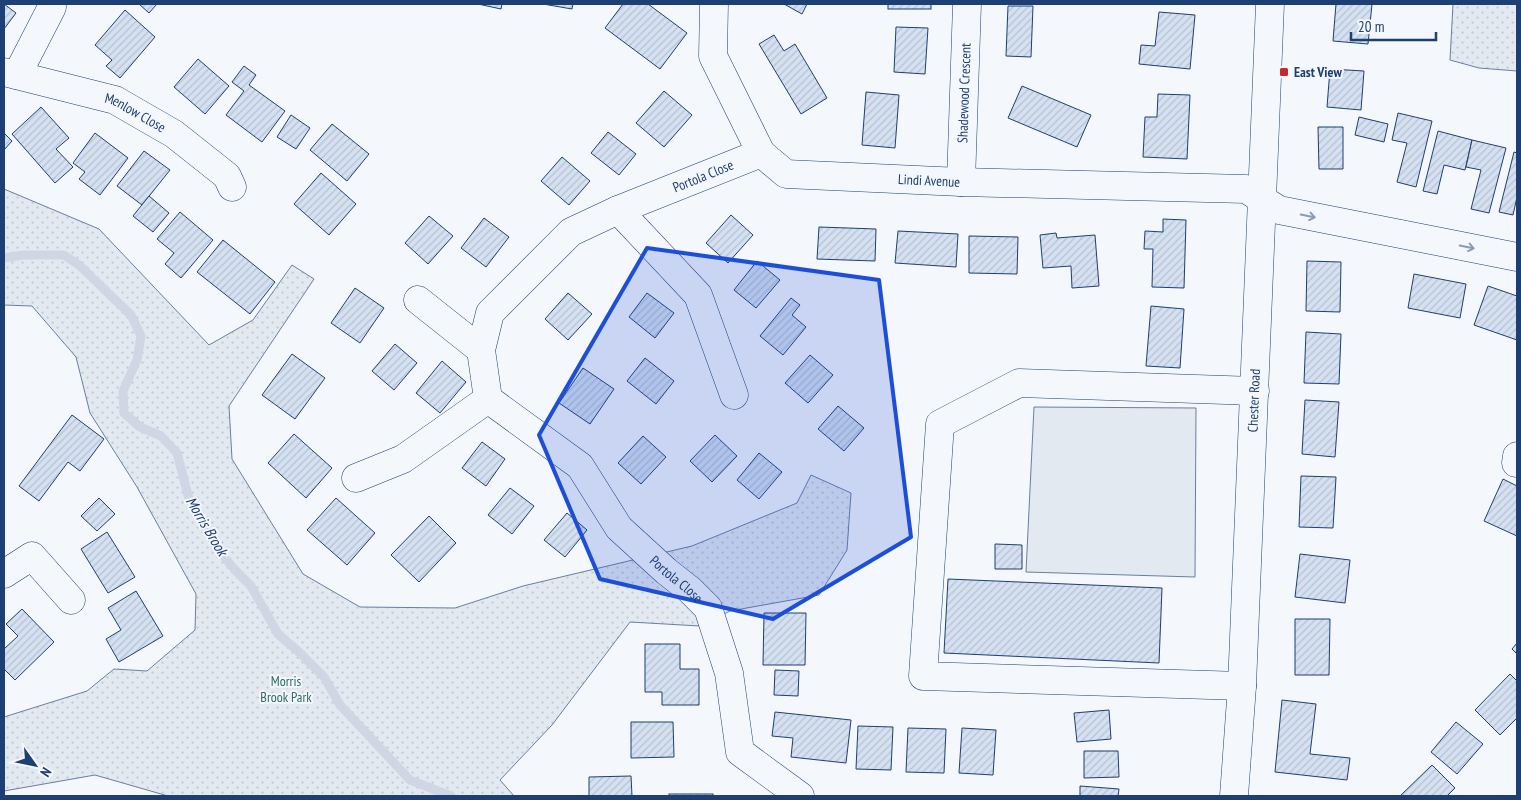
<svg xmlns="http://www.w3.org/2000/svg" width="1521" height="800" viewBox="0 0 1521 800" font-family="'PT Sans Narrow',sans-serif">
	<defs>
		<pattern id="park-dots" width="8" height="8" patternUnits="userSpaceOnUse" patternTransform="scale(1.25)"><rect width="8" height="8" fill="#e3e9f0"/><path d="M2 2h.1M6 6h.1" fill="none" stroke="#c2c9d1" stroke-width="1.8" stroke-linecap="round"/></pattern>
		<pattern id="building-hatch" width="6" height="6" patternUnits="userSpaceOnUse" patternTransform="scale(1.25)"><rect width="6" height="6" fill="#d5e0f0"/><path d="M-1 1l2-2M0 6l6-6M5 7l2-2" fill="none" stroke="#b6c1d1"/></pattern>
	</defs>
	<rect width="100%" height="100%" fill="#f4f7fb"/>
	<g fill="url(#park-dots)" stroke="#687fa3">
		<polygon points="1453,4 1517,4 1517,71 1479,68 1450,60"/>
		<polygon points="4,189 99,229 209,345 253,320 292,265 314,279 229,406 232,459 303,574 360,607 455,608 523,586 692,546 797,503 811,475 851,493 847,550 819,595 730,611 700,626 630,622 552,725 500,780 514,796 168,796 95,775 4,791 4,717 87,691 114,669 147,671 195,630 196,594 137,487 90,413 76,357 32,306 4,305"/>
	</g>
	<polygon fill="#e3e9f0" stroke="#687fa3" points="1034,407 1196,408 1195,577 1026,572"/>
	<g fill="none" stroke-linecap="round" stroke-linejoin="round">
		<polyline stroke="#cfd7e4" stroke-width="9" points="4,258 24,255 64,255 79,265 131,315 141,336 137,360 123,391 124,413 140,427 161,436 177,453 189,499 217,548 235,570 251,586 278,634 299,652 324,677 340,705 410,780 451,796"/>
	</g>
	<g fill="url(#building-hatch)" stroke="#1d3f73">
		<polygon points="4,4 16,13 4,29"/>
		<polygon points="139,4 157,4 149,13"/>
		<polygon points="478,4 502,4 501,9"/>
		<polygon points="543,4 573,4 572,9"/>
		<polygon points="623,4 648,4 687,33 660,69 605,28"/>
		<polygon points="784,4 807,4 802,14"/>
		<rect x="888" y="4" width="43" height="5"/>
		<polygon points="1336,4 1372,4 1368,44 1333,41"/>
		<polygon points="1008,6 1033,6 1031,57 1006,56"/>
		<polygon points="125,10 155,37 120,78 106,66 112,60 95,45"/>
		<polygon points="1159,12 1195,15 1190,69 1139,64 1141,45 1155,46"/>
		<polygon points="896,27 928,28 925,74 894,72"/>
		<polygon points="774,35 784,51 795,44 827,98 801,114 759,44"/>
		<polygon points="198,59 229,86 205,114 174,87"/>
		<polygon points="244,66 256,75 249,85 285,111 262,142 226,115 244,91 232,82"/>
		<polygon points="1330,69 1364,71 1361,110 1327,107"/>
		<polygon points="1022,86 1091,115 1077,147 1008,118"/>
		<polygon points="664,91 692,115 664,147 636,123"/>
		<polygon points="866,92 899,95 895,148 862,145"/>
		<polygon points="1158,94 1190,95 1187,159 1143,157 1145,117 1157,117"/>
		<polygon points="41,107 69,138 56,149 73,167 55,183 12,134"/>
		<polygon points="1398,113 1432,121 1416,187 1397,182 1407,143 1392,140"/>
		<polygon points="291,115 310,128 296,149 277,137"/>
		<polygon points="1359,117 1388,124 1384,142 1355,135"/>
		<polygon points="332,124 369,154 347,181 310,150"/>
		<polygon points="1318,127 1343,127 1343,169 1319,169"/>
		<polygon points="1438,131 1472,140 1465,170 1444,165 1437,194 1423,191"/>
		<polygon points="608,132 636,154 619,175 591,153"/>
		<polygon points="4,133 12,141 4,150"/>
		<polygon points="95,133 128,158 100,195 79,179 85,172 73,163"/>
		<polygon points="1472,140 1506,148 1489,213 1471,209 1481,170 1466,167"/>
		<polygon points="144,151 170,170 142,205 117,186"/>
		<polygon points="1514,152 1517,153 1517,197 1513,215 1499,212"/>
		<polygon points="562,157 590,181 569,205 541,181"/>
		<polygon points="321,173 356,204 329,235 294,204"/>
		<polygon points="149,196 169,213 153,232 133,216"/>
		<polygon points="180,212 213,240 181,278 165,264 174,253 157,239"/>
		<polygon points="731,215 753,235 728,263 706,243"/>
		<polygon points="429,216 453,236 428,264 405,243"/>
		<polygon points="484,218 509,237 486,267 461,248"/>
		<polygon points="1163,219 1186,220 1184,288 1152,287 1153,249 1144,249 1145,231 1163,232"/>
		<polygon points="819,227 876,229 875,261 817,259"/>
		<polygon points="898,231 958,234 956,267 895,263"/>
		<polygon points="1056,233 1057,238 1095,235 1099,286 1072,288 1071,266 1043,268 1040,235"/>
		<polygon points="969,236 1018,237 1017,274 969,273"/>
		<polygon points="223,240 275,282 250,314 197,272"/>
		<polygon points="757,261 780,280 756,308 734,290"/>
		<polygon points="1307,261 1341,262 1340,312 1306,311"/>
		<polygon points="1414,274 1466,284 1460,318 1408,308"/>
		<polygon points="1488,286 1517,296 1517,340 1474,325"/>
		<polygon points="355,288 384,308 360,343 331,323"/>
		<polygon points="568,293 592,314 568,340 545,319"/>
		<polygon points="647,293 674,313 655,338 629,317"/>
		<polygon points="791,298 800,305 792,315 806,327 783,355 760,336"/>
		<polygon points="1151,306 1184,309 1180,368 1146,366"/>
		<polygon points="1306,332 1341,334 1339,384 1304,383"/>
		<polygon points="395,344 417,363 394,390 372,371"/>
		<polygon points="292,354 325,378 295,419 262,395"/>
		<polygon points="810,355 833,375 808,403 785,383"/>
		<polygon points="645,358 674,381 656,404 627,381"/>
		<polygon points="442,361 466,382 440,413 416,393"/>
		<polygon points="583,368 614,389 590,424 559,403"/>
		<polygon points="1305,400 1339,402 1335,457 1302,454"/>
		<polygon points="838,406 864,428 844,451 818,429"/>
		<polygon points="72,415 104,439 80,471 68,462 39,501 19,486"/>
		<polygon points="294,434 332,468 306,498 268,463"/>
		<polygon points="715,435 737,456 712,482 690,461"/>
		<polygon points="643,436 666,457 641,484 618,463"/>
		<polygon points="482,442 505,459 486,486 462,468"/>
		<polygon points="759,453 782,472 759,499 737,480"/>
		<polygon points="1301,476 1336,477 1333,528 1299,527"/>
		<polygon points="1503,479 1517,486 1517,536 1484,521"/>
		<polygon points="510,488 534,506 512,534 488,515"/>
		<polygon points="99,498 115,514 97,531 81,516"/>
		<polygon points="336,498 375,533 347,565 307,530"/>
		<polygon points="567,513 587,530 565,557 544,540"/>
		<polygon points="429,516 456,543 419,582 391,555"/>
		<polygon points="107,532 135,577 108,593 81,549"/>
		<polygon points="995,544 1022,545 1022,569 995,569"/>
		<polygon points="1300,554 1350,560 1345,603 1295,597"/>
		<polygon points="948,579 1162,588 1159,663 944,653"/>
		<polygon points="136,591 163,636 119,662 106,639 121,630 108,608"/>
		<polygon points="22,609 54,642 15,680 4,669 4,649 18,636 6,624"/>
		<polygon points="764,613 806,613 805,665 763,665"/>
		<polygon points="1295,619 1330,619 1329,675 1295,675"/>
		<polygon points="1517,643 1517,654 1512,649"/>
		<polygon points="645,644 680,644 680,669 699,669 699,705 662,705 662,692 645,692"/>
		<polygon points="775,670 799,671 798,696 774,695"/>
		<polygon points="1510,674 1517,681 1517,718 1500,735 1475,710"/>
		<polygon points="1282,700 1316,704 1310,754 1350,758 1347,780 1275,772"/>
		<polygon points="1109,710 1111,739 1077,742 1074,713"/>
		<polygon points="775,712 851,720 846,763 791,757 793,738 772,736"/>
		<polygon points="631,722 673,722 674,757 631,758"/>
		<polygon points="1456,722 1483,744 1457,774 1431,752"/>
		<polygon points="858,726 893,727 891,770 856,769"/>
		<polygon points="908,728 946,729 944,773 906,772"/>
		<polygon points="962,728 996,730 993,775 959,773"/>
		<polygon points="1084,751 1118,751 1119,777 1084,778"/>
		<polygon points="1432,765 1455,788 1447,796 1400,796"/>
		<polygon points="631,776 632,796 589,796 589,777"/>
		<polygon points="1080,786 1119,789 1118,796 1080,796"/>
		<rect x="669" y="794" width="44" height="2"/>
	</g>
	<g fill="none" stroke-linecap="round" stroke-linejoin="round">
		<g stroke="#1d3f73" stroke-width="29">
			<g id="minor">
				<path id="s1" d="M714,4L713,56L761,153L786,174L961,182L1246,189L1279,210L1517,257"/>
				<path id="s2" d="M4,72L115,100L174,134L227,176L232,187"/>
				<polyline points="17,75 52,7"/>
				<path id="s3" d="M761,153L618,210L571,232L490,313L481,350L488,399L580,466L619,528L666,571L690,590L708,608L729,673L740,752L800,796"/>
				<path id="s4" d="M961,182L967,4"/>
				<polyline points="618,210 698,295 734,395"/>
				<polyline points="418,300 481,350"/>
				<polyline points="1516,463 1517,456"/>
				<polyline points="356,478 403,459 488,399"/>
				<polyline points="4,574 32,556 71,600"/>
				<polyline points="1242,686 923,676 940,424 1019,383 1255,391"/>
			</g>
		</g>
		<g stroke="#1d3f73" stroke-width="29">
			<g id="major">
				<path id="s5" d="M1234,796L1242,686L1270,4"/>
			</g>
		</g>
		<use href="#minor" stroke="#f4f7fb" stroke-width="28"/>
		<use href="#major" stroke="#f4f7fb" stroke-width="28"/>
	</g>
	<defs><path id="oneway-shaft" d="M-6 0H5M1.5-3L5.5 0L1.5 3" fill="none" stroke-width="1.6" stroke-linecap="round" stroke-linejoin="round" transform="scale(1.25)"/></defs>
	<g stroke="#889bb7">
		<use href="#oneway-shaft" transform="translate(1308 216) rotate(11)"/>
		<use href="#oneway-shaft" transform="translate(1467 247) rotate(11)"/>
	</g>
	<path fill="#1d4ed8" fill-opacity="0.2" stroke="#1d4ed8" stroke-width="4" stroke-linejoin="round" d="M647,248L879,280L911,537L773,619L600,579L539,435Z"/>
	<rect fill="#c62828" stroke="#f4f7fb" stroke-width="2" x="1279" y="67" width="10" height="10" rx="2.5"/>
	<g text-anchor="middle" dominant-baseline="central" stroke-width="4" stroke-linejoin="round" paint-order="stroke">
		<g font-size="14" font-weight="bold" fill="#1d3f73" stroke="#f4f7fb" text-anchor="start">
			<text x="1294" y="72">East View</text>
		</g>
		<g font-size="14" fill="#1d3f73" stroke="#f4f7fb">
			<text stroke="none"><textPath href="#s4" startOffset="89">Shadewood Crescent</textPath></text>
			<text stroke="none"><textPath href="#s2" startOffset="138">Menlow Close</textPath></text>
			<text transform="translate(703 176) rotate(-22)">Portola Close</text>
			<text stroke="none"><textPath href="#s1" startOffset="336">Lindi Avenue</textPath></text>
			<text stroke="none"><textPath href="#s5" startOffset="396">Chester Road</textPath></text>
			<text stroke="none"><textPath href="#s3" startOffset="672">Portola Close</textPath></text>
		</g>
		<g font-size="14" fill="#2c6c60" stroke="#f4f7fb">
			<text x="286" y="681">Morris<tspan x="286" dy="16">Brook Park</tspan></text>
		</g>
		<g font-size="15" font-style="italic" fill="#1d3f73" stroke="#f4f7fb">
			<text transform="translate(207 526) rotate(59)">Morris Brook</text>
		</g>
	</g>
	<rect width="1521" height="800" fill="none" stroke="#1d3f73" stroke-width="10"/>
	<g transform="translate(35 765) rotate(123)" stroke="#f4f7fb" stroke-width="4" paint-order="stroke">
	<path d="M0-4L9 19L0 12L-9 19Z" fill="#1d3f73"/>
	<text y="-8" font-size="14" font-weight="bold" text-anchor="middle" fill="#1d3f73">N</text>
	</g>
	<path d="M1351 32v8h85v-8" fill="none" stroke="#1d3f73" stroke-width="2.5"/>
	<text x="1358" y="32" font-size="15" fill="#1d3f73" stroke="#f4f7fb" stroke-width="4" paint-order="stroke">20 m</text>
</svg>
